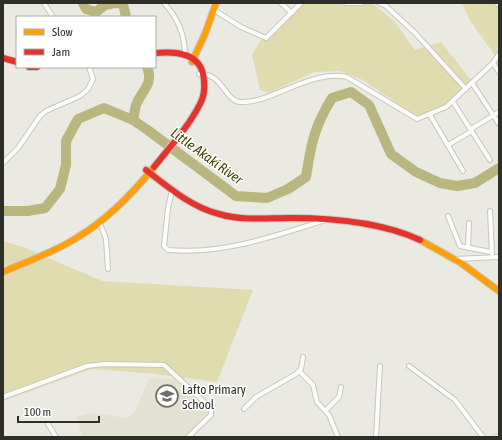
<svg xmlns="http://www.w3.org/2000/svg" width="502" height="440" viewBox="0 0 502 440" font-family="'Asap Condensed',sans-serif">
	<rect width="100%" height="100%" fill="#eae9e2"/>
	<polygon fill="#e2e1d2" points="149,378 175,379 209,413 183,437 83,437 76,417 91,413 127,418 135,412"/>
	<g fill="#e0dcb0">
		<polygon points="301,3 372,3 394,21 415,50 441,42 474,84 449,109 420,119 361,79 340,71 314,72 269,93 260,90 252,55 260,41"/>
		<polygon points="462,3 499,3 499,61 471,22"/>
		<polygon points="3,241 23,247 102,281 253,290 217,382 155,374 92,369 3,401"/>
	</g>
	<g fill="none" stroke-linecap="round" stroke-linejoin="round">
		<g stroke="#bab67f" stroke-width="10">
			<polyline points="83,3 86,9 96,12 105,5 115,3"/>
			<polyline points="116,3 123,4 126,17"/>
			<path d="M133,120C134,115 135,109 136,105C142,90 154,84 147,67"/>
			<path d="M3,211H28L45,208L60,189L66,165V141L78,119L104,108L133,120L149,131L236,196L267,198L288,189L306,177C311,144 314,127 332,98L351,92L369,105L391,154L416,172L440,183L457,186L475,183L499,168"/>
		</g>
		<g stroke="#c7c6c1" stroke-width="6">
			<g id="street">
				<polyline points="44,3 53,17"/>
				<path d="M164,3C177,17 185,35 185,55"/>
				<polyline points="281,3 292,13"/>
				<polyline points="346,3 362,3"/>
				<polyline points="379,3 386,6 415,33 466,89"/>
				<polyline points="497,3 499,5"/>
				<polyline points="214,10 241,27 266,38 301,3"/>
				<polyline points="493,63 499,72"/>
				<path d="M199,74C223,73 224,100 240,102C271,104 310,69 347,77L417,119L446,107L493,63L499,54"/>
				<polyline points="472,83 499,124"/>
				<polyline points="453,102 490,160"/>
				<polyline points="430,115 463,171"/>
				<polyline points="471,129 499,112"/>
				<polyline points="448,145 472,131"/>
				<polyline points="3,163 18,148 40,116 46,111 80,96 88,89 93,79 89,67"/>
				<path d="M172,191L168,208L164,246L168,250C223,255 274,236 326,220"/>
				<polyline points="490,211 492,254"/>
				<polyline points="448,216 460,246 491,252"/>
				<polyline points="99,221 106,239 108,269"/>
				<polyline points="468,248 469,223"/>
				<polyline points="455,259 499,257"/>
				<polyline points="409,366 455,400 483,437"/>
				<polyline points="299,371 313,385 317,402 329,415 338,437"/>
				<polyline points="3,397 87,366 104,364 164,365 211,408 211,415 188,437"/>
				<polyline points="244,409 256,397 296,374 301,369 303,357"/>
				<polyline points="326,410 339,397 341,387"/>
				<polyline points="48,424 56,437"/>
				<polyline points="376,437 380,366"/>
				<polyline points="496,437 499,436"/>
			</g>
		</g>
		<g stroke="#c7c6c1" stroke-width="8">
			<g id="slow">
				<polyline points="192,62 205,34 216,3"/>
				<polyline points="420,240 461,263 499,291"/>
				<path d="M3,272C28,261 55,252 78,237C108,219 133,193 154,167"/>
			</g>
		</g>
		<g stroke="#c7c6c1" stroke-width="8">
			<g id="jam">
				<polyline points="3,58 17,62"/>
				<polyline points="29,67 37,67"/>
				<path d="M154,167C170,147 189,126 200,104C204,97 205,89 204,80C202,53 177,51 155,53"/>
				<path d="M146,170C168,187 191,207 219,214C243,221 267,218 291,218C334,218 381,222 420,240"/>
			</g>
		</g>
		<use href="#street" stroke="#fcfcfb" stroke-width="4"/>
		<use href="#slow" stroke="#ff9f0a" stroke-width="6"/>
		<use href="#jam" stroke="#e5322d" stroke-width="6"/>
	</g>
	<defs>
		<g id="school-ring" transform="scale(1.15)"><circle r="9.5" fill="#fff" stroke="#70706a" stroke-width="1.5"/><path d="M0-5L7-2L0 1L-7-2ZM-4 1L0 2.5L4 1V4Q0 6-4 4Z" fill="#70706a"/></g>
	</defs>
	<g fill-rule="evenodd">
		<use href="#school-ring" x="167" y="396"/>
	</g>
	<g text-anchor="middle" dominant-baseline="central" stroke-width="3" stroke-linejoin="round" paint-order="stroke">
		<g font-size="13" fill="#2f2f2a" stroke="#fff" text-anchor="start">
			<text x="182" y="389">Lafto Primary<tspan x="182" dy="15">School</tspan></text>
		</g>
		<g font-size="14" font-style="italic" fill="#484406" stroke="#fff">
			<text transform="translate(207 156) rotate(36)">Little Akaki River</text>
		</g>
	</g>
	<rect width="502" height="440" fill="none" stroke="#2f2f2a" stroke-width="8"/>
	<rect x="16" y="16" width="140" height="52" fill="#ffffff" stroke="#acacaa"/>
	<rect x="24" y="29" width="20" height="6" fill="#ff9f0a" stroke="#acacaa"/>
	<text x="52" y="36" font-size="12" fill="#2f2f2a">Slow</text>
	<rect x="24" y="49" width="20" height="6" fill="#e5322d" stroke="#acacaa"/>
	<text x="52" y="56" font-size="12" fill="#2f2f2a">Jam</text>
	<path d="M18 416v6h81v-6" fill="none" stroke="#2f2f2a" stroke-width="2"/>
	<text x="24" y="416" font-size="12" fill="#2f2f2a" stroke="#ffffff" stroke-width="3" paint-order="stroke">100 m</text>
</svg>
